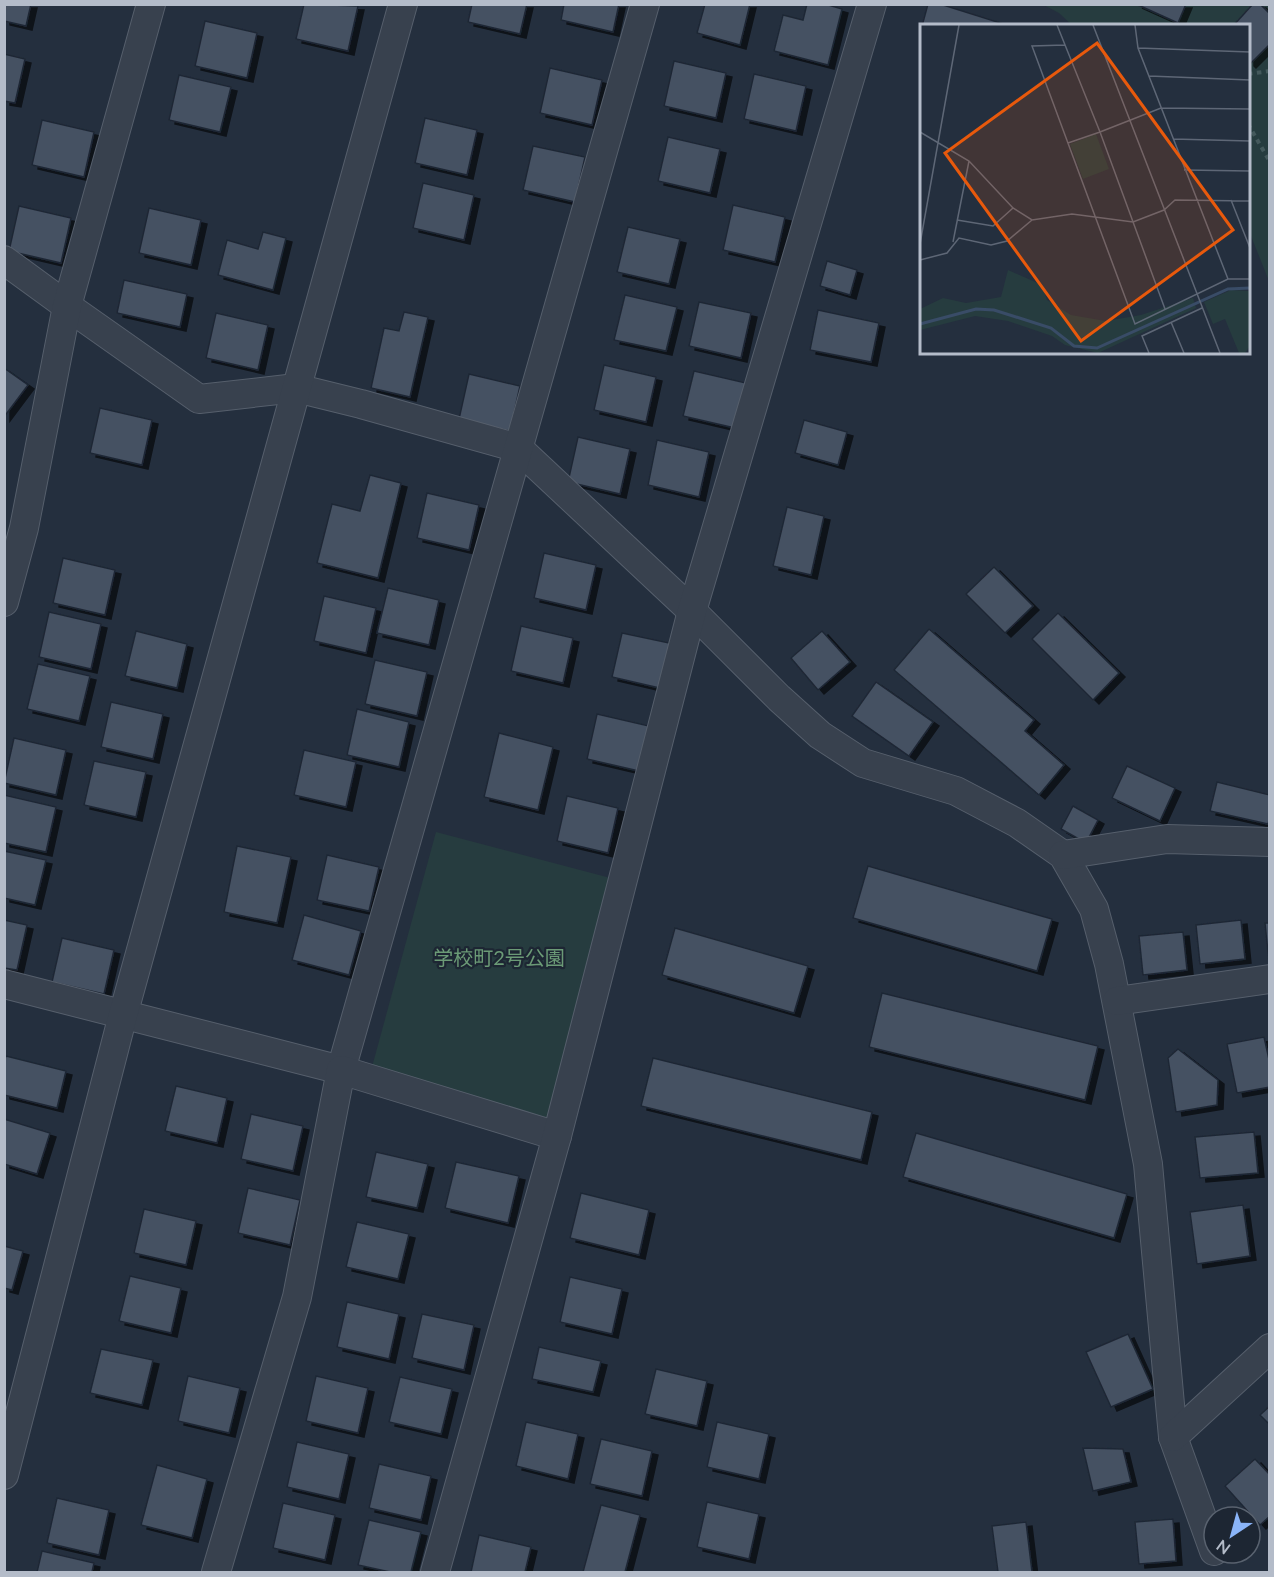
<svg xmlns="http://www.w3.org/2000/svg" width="1274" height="1577" viewBox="0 0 1274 1577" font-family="Lato,'Noto Sans JP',sans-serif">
	<defs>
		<filter id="shadow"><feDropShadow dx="6" dy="4" stdDeviation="0" flood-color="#0009"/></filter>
	</defs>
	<rect width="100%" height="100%" fill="#242f3e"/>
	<g fill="#263c3f">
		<polygon points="1044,5 1269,5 1269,281 1249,231 1248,26 1072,25 1059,13"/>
		<polygon points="436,832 618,880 550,1126 369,1078"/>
	</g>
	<g fill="#455162" stroke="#1f2835" stroke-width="1.5" filter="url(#shadow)">
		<polygon points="4,4 31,4 26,26 4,21"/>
		<polygon points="304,4 358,6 348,51 296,39"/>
		<polygon points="472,4 527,4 520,34 468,22"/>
		<polygon points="564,4 619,4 613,32 561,20"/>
		<polygon points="705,4 750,4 740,45 697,33"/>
		<polygon points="807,4 825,4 842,9 828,65 774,51 783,15 803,20"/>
		<polygon points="928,4 940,4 1010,26 922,26"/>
		<polygon points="1136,4 1186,4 1178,23"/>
		<polygon points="1253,4 1260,4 1270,14 1270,44 1250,64 1248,62 1248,26 1233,26"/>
		<polygon points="205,21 257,33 247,78 195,66"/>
		<polygon points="4,54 25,59 15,103 4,101"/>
		<polygon points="674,61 726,73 716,118 664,106"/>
		<polygon points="550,68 602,80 592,125 540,113"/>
		<polygon points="754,74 806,86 796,131 744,119"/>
		<polygon points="179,75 231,87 220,132 169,120"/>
		<polygon points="425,118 477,130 467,175 415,163"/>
		<polygon points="42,120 94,132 84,177 32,165"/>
		<polygon points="668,137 720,149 710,193 658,181"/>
		<polygon points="533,146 585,157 575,202 523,190"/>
		<polygon points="423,183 474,195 464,240 413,228"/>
		<polygon points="733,205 785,217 775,262 723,250"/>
		<polygon points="19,206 71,218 61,263 9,251"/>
		<polygon points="149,208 201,220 191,265 139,253"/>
		<polygon points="628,227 680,239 669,284 617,272"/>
		<polygon points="263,232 286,238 273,290 218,275 227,240 258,249"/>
		<polygon points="827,261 857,270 850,295 820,286"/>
		<polygon points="124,280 187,294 180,327 117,313"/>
		<polygon points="625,295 677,307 666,351 614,340"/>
		<polygon points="699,302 751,313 741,358 689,346"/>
		<polygon points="818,310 879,323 871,362 810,350"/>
		<polygon points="404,312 428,317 410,397 371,388 384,328 399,331"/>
		<polygon points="216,313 268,325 258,370 206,358"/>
		<polygon points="604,365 656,377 646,422 594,410"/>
		<polygon points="4,368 28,385 4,417"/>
		<polygon points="694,371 746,383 735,428 683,416"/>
		<polygon points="469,374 520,386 510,431 459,419"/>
		<polygon points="100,408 152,420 142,465 90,453"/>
		<polygon points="804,420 847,432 838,465 795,453"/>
		<polygon points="578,437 630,449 620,494 568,482"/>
		<polygon points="657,440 709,452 699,497 648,485"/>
		<polygon points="370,475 401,483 378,578 317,563 332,504 360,511"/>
		<polygon points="427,493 479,505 469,550 417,538"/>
		<polygon points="787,507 824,516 811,575 773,566"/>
		<polygon points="544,553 596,565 586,610 534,598"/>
		<polygon points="63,558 115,570 105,615 53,603"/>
		<polygon points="994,567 1033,606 1005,633 966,594"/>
		<polygon points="388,588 439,600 429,645 377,633"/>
		<polygon points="324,596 376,608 366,653 314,641"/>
		<polygon points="49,612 101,624 91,669 39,657"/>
		<polygon points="1058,613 1119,673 1093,700 1032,639"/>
		<polygon points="521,626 573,638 563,683 511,671"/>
		<polygon points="929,629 1034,720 1025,731 1064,765 1039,795 894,670"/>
		<polygon points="136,631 187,644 177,688 125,676"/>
		<polygon points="822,631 850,662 818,690 791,658"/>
		<polygon points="622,633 674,644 664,689 612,677"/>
		<polygon points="375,660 427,672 417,716 365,704"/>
		<polygon points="38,664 90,676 79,721 27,709"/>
		<polygon points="876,682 933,722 909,756 852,716"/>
		<polygon points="111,702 163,714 153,759 101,747"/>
		<polygon points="357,709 409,722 399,767 347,755"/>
		<polygon points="597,714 649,726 639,771 587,759"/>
		<polygon points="499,733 553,747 538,810 484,797"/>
		<polygon points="14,738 66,750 56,795 4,783"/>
		<polygon points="304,750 356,762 346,807 294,795"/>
		<polygon points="94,761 146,772 136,817 84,805"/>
		<polygon points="1127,766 1175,788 1160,821 1112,798"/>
		<polygon points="1217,782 1270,795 1270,817 1268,824 1210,811"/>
		<polygon points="4,795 56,807 46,852 4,843"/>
		<polygon points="567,796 618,808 608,853 557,841"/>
		<polygon points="1073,806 1098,820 1086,843 1061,829"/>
		<polygon points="237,846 291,857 277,923 224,912"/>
		<polygon points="4,851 46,860 35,905 4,898"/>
		<polygon points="327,855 379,867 369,911 317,900"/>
		<polygon points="868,866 1052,919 1037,971 853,918"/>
		<polygon points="304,915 361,931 349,975 292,960"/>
		<polygon points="4,920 27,925 17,970 4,968"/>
		<polygon points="1241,920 1245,959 1200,964 1196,925"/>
		<polygon points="1265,923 1270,923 1270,962 1269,962"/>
		<polygon points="675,928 808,966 794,1013 662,975"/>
		<polygon points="1183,932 1187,970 1143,975 1139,936"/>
		<polygon points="62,938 114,950 104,994 52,982"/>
		<polygon points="882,993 1098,1046 1085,1100 869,1047"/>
		<polygon points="1264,1037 1270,1064 1270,1087 1237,1093 1227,1044"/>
		<polygon points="1178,1049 1218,1080 1217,1105 1176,1112 1168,1058"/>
		<polygon points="6,1056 66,1071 57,1108 4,1095 4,1062"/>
		<polygon points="653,1058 872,1112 861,1160 641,1106"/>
		<polygon points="176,1086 227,1098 217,1143 165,1131"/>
		<polygon points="251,1114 303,1126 293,1171 241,1159"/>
		<polygon points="4,1119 50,1133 37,1174 4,1164"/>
		<polygon points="1254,1132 1258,1173 1200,1178 1195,1137"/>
		<polygon points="916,1133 1127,1194 1114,1238 903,1177"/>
		<polygon points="376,1152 428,1164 417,1208 366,1197"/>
		<polygon points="456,1162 519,1176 508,1223 445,1208"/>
		<polygon points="248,1188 300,1200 290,1245 238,1233"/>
		<polygon points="581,1193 649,1210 639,1255 570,1238"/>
		<polygon points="1243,1205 1250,1256 1197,1264 1190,1212"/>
		<polygon points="144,1209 196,1221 186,1265 134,1253"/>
		<polygon points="357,1222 409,1234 398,1279 346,1267"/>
		<polygon points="4,1246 23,1251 12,1290 4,1288"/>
		<polygon points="130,1276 181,1288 171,1333 119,1321"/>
		<polygon points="570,1277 622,1289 612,1334 560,1322"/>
		<polygon points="347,1302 399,1314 389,1359 337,1347"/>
		<polygon points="422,1314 474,1325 464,1370 412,1358"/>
		<polygon points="1128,1334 1153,1389 1111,1407 1086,1352"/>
		<polygon points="539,1347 601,1361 593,1392 532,1379"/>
		<polygon points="101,1349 153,1360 142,1405 90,1393"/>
		<polygon points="656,1369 707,1381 697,1426 645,1414"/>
		<polygon points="188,1376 240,1388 229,1433 178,1421"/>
		<polygon points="316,1376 368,1388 358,1433 306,1421"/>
		<polygon points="400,1377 452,1389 441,1434 389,1422"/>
		<polygon points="1270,1406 1270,1425 1260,1415"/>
		<polygon points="526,1422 578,1434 568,1479 516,1466"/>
		<polygon points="717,1422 769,1434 759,1479 707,1467"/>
		<polygon points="601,1439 652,1451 642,1496 590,1484"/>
		<polygon points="297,1442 349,1454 339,1499 287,1487"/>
		<polygon points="1083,1448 1123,1449 1131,1482 1093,1491"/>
		<polygon points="1255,1459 1270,1475 1270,1516 1260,1525 1225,1486"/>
		<polygon points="379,1464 431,1476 421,1520 369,1508"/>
		<polygon points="157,1465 207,1479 192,1538 141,1525"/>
		<polygon points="57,1498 109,1510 99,1555 47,1543"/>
		<polygon points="707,1502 759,1514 749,1559 697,1547"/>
		<polygon points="283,1503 335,1515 325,1560 273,1548"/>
		<polygon points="601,1505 640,1515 625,1572 583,1572"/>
		<polygon points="1173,1519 1176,1561 1139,1564 1135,1522"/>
		<polygon points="369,1520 421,1532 411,1572 390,1572 358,1565"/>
		<polygon points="1026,1522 1032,1572 998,1572 992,1526"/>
		<polygon points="479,1535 531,1547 525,1572 471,1572"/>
		<polygon points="42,1551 94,1563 92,1572 37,1572"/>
	</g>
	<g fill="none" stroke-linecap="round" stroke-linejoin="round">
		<g stroke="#565f6c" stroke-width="30">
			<g id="minor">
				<polyline points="4,260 67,306 199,399 296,388 361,404 518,448 692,611 779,698 820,735 863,763 956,791 1017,823 1063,855 1094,909 1109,964 1148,1164 1173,1437 1214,1551"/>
				<polyline points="4,602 24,528 67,306 151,4"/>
				<polyline points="1063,855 1167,839 1270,842"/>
				<polyline points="4,984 341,1070 645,4"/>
				<polyline points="1117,1001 1270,979"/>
				<polyline points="1173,1437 1270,1348"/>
				<polyline points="4,1475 123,1015 403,4"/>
				<polyline points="216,1572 297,1297 341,1070 557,1136"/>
				<polyline points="435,1572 557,1136 692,611 872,4"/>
			</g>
		</g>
		<g stroke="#44595c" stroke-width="4" stroke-dasharray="4.5 4.5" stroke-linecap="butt">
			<polyline points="1248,74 1270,71"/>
			<polyline points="1248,124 1270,162"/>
		</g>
		<use href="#minor" stroke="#38414e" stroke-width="28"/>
	</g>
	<g text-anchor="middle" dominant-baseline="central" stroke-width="4.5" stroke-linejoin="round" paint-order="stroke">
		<g font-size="20" fill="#6b9a76" stroke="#1d2633">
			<text x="499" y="957">学校町2号公園</text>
		</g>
	</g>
	<g transform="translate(920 24)">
		<rect width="330" height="330" fill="#242f3e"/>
		<path d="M176,110L189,145L163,155L150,120ZM88,246L122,261L127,276L151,291L186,297L221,291L273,274L276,284L178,329L145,321L132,312L88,297L55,292L0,306V285L23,274L46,279L81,273ZM311,266L330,267V322L325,329H319L305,295L293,300L284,278Z" fill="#263c3f"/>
		<path fill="none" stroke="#394c67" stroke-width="3" d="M0,300L56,285L74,286L131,304L154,322L177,324L308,265L330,264"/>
		<path fill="none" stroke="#5e6776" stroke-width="1.5" d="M137,1L180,108L148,119M173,1L300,329M215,1L218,24L308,255M145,21L112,22L215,300L308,255H330M218,24L330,28M229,52L330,56M0,108L49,137L93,184L112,196L152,190L213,198L244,186L255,176L330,177M253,115L330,117M264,146L330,147M311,176L330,224M37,196L73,202L93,184M33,218L49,137M0,220L39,1M0,236L27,229L39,214L71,221L87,217L112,196M245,285L180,108L241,84L330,85M251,298L264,329M229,329L222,312L282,284"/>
		<path fill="#e8590c" fill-opacity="0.15" stroke="#e8590c" stroke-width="3" d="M177,19L313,206L161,317L25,129Z"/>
		<rect width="330" height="330" fill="none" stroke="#b4bcc9" stroke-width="3"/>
	</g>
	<rect width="1274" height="1577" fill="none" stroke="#b4bcc9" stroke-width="12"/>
	<g transform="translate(1232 1535) rotate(216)"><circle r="28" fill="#1d2633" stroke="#59626f" stroke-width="1.5"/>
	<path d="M0-4.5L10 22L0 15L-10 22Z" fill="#8ab4f8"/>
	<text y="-9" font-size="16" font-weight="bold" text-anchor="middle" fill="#b4bcc9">N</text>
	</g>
</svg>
